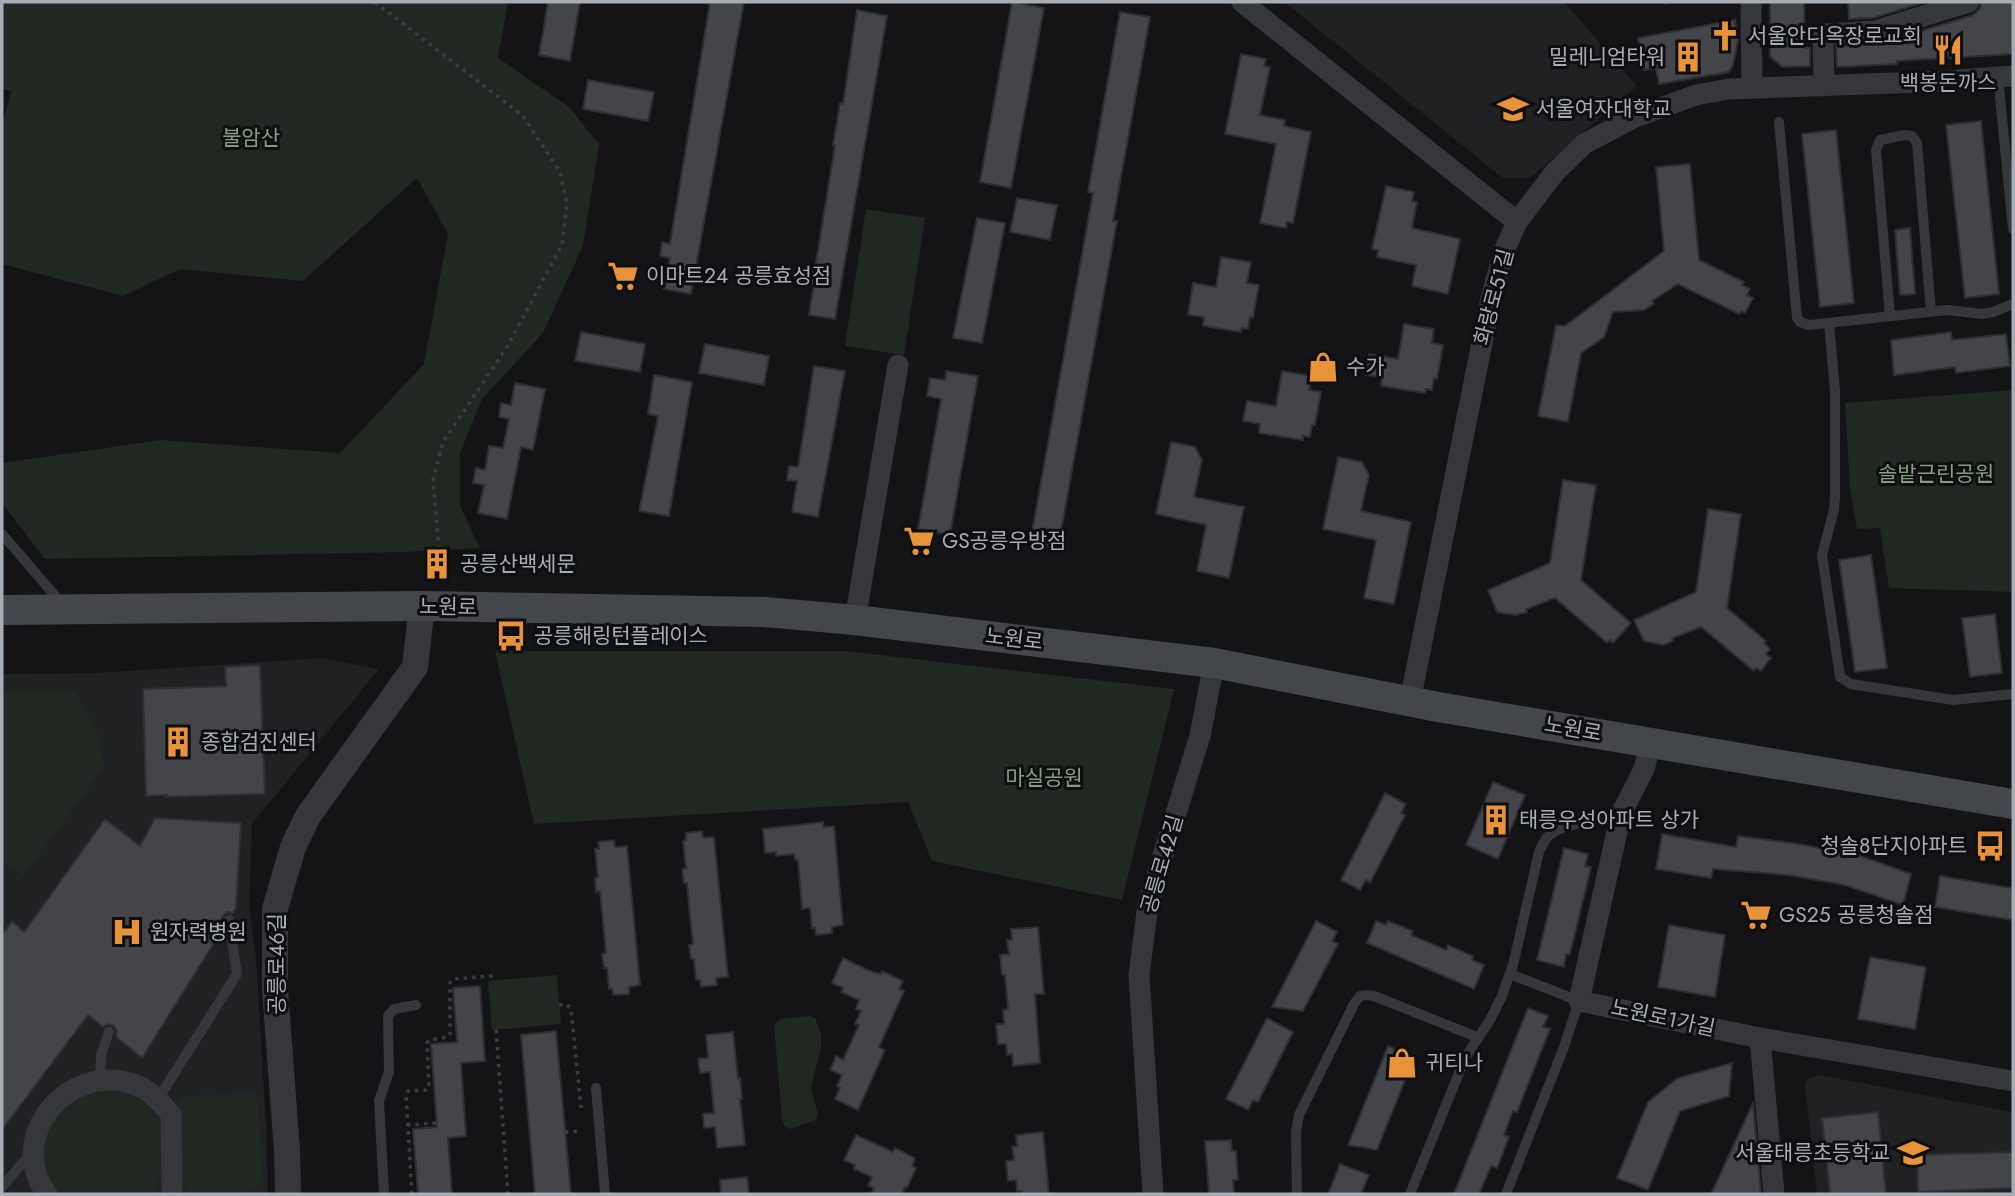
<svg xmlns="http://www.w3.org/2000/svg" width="2015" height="1196" viewBox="0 0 2015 1196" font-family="Jost,'Noto Sans KR',sans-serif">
	<rect width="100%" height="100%" fill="#141416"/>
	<g fill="#202123">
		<polygon points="1284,2 1564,2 1637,86 1530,178 1503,178"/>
		<polygon points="322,658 379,669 252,824 249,907 256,958 266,1125 268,1194 2,1194 2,863 23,876 75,693 2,692 2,674 96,673"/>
		<polygon points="1819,1075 2013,1112 2013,1194 1817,1194 1805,1085 1809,1078"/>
	</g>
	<g fill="#212821">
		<polygon points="2,2 508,2 498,58 569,107 599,144 583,246 543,333 482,399 460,453 460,506 480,548 404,552 45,559 2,503 2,463 161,440 340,453 424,364 448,234 417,178 303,281 180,269 123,296 2,264 2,126 11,92 2,88"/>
		<polygon points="866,209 925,218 904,355 845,346"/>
		<polygon points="2013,390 2013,592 1889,588 1880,528 1857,529 1850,489 1845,403"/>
		<polygon points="495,651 846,651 1174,689 1122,900 932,861 908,802 534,824"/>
		<polygon points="2,692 75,692 98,735 105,766 23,876 2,863"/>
		<polygon points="557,975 561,1024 492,1030 488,981"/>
		<polygon points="810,1016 815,1018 821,1034 821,1047 811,1088 818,1115 814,1121 790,1129 785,1126 782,1121 774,1024 780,1019"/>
		<path d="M91,1086C102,1087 121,1087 130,1090C134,1092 139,1098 142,1101C173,1129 173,1162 150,1194H60C39,1171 37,1132 60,1108C68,1100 81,1093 91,1086Z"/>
		<polygon points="254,1093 258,1103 263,1178 255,1190 236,1194 193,1194 187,1191 182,1184 178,1103 184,1096"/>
	</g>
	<g fill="#434549" stroke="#2e2f32" stroke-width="2">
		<polygon points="548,2 580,2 570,61 539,55"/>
		<polygon points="710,2 744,2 691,294 664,289 670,258 660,256 662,242 670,244"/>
		<polygon points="1012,2 1044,8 1011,188 980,182"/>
		<polygon points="1770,2 1804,2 1805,48 1810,48 1810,66 1782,67 1770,56"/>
		<polygon points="1848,2 1925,2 1873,18 1849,19"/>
		<polygon points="1982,2 2013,2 2013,54 1897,61 1897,64 1837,67 1836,46 1879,44 1973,15 1979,10"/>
		<polygon points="857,10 887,16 835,319 809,315 814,284 804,282 806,268 815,269 835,145 833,145 840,103 843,104"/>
		<polygon points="1120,12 1150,17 1113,221 1117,221 1058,548 1030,543 1093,193 1088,192"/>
		<polygon points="1735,20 1738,40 1733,65 1729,72 1659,84 1656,68 1644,70 1638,38"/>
		<polygon points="1241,54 1266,59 1264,66 1270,67 1260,115 1285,120 1284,126 1311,132 1293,223 1287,222 1286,228 1260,223 1276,144 1225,134"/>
		<polygon points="588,80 654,92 648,121 583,109"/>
		<polygon points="1981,121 1999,294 1965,298 1946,125"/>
		<polygon points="1836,130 1854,303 1820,307 1802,134"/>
		<polygon points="1690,164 1699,260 1744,282 1742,285 1750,289 1747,295 1753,298 1745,313 1741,311 1739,314 1678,284 1652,301 1654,304 1644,310 1613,312 1604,337 1581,353 1568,422 1538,416 1556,325 1565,326 1664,251 1656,167"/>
		<polygon points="1386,186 1414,192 1412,201 1417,202 1412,228 1460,239 1448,294 1412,286 1416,265 1377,257 1378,250 1372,249"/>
		<polygon points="1017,198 1057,205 1050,240 1010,232"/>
		<polygon points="977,218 1005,223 982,343 953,338"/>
		<polygon points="1910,228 1915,294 1900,295 1895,230"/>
		<polygon points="1221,257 1251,262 1247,283 1259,285 1253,318 1250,317 1248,329 1242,328 1241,332 1203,326 1204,317 1188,315 1193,283 1216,287"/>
		<polygon points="1404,324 1434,329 1432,343 1443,345 1437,379 1434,378 1432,390 1426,389 1425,393 1381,386 1382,377 1366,375 1369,354 1398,359"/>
		<polygon points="581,332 645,344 640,372 575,361"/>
		<polygon points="1951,332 1952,340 2006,334 2010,366 1956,373 1955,367 1894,375 1891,340"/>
		<polygon points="705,344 769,356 764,385 699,373"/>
		<polygon points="814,366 845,371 818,517 792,512 797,481 787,480 789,466 798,467"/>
		<polygon points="946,371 978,376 950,535 918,529 941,399 927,396 930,378 945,380"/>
		<polygon points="1282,371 1312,376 1309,390 1321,392 1315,425 1312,425 1310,437 1303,436 1303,440 1259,433 1260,424 1243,421 1247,401 1276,406"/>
		<polygon points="654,375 692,382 669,516 639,511 658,416 648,414"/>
		<polygon points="515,383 545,389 533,450 521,447 507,519 478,513 484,485 473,483 476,468 485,470 489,446 503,448 509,419 499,417 501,403 511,405"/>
		<polygon points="1171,442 1195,447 1202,460 1194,497 1244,507 1229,578 1197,571 1206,525 1156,514"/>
		<polygon points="1338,457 1362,462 1369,475 1361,511 1411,522 1394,604 1364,598 1376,540 1323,529"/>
		<polygon points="1563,480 1596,485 1581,580 1631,623 1613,643 1610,640 1607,643 1555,598 1526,609 1527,612 1516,615 1497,612 1488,590 1550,563"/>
		<polygon points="1708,509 1741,514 1727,608 1766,641 1764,643 1770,649 1766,654 1771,658 1761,671 1756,668 1754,671 1701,627 1672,638 1673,641 1663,645 1644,641 1634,620 1696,592"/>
		<polygon points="1871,555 1887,668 1855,672 1839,560"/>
		<polygon points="1995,614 2002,673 1970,677 1962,618"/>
		<polygon points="260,665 265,794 165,797 167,795 146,796 143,689 226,686 225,667"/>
		<polygon points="1493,782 1525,795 1498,859 1466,845"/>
		<polygon points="1385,793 1406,804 1401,813 1405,815 1370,883 1366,880 1360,890 1341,880"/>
		<polygon points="155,818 241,823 236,908 233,913 227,912 222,917 222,930 142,1058 116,1037 117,1031 114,1026 108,1024 103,1027 88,1015 2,1130 2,935 12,921 24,932 105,819 140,846"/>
		<polygon points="823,822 824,827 834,826 843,925 832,927 832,933 816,935 815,928 812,928 810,908 802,909 798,860 795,860 794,854 776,856 776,852 765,853 763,829"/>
		<polygon points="702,831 703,838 714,837 728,977 716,978 717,985 701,987 700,980 696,980 694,959 691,959 689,945 693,944 690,917 687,883 684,883 682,869 686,868 683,841 686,840 686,833"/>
		<polygon points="1662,834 1736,847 1738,836 1792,843 1854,854 1911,874 1903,905 1845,885 1788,875 1713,869 1711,878 1656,869"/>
		<polygon points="614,840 615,847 627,846 640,985 629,987 629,994 613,995 612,988 609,989 607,968 604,968 602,954 606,953 600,891 596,892 595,878 598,877 595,849 599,849 598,842"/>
		<polygon points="1564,848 1588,854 1585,866 1591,867 1570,954 1566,954 1564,967 1537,960"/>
		<polygon points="1940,876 2013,888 2013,920 1935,907"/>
		<polygon points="1316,921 1337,932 1332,941 1338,944 1303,1011 1272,1007"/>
		<polygon points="1376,921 1386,925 1388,921 1413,931 1411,935 1446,950 1448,945 1473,956 1472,960 1484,965 1474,989 1367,943"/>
		<polygon points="1669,925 1725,935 1715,997 1658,987"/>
		<polygon points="1038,927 1044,994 1035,994 1040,1063 1013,1066 1012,1054 1007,1055 1006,1044 998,1044 996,1024 1004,1024 1003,1010 1008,1009 1005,975 1002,975 1000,955 1009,954 1007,940 1012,940 1011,929"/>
		<polygon points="1870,957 1926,967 1915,1029 1858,1019"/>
		<polygon points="843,958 872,972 881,974 882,971 903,981 899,989 904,991 879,1047 885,1050 858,1110 835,1099 840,1088 837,1086 842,1075 830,1070 836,1056 843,1060 859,1025 855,1024 861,1011 856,1009 859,1000 841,992 843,988 832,983"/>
		<polygon points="480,986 485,1061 461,1063 466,1136 448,1138 452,1194 418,1194 413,1129 437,1127 431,1044 457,1042 453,988"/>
		<polygon points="1528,1008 1548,1016 1543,1027 1550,1029 1517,1112 1513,1111 1504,1135 1509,1137 1497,1168 1491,1166 1479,1194 1454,1194"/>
		<polygon points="1267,1018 1293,1032 1258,1102 1253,1100 1248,1110 1226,1099"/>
		<polygon points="556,1031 571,1194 535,1194 521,1035"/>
		<polygon points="733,1032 738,1079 740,1078 742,1099 740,1099 745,1145 717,1148 715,1127 704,1128 703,1114 714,1113 710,1072 700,1073 698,1059 708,1058 706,1035"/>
		<polygon points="1388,1046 1407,1054 1403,1065 1410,1068 1389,1120 1377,1150 1348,1145"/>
		<polygon points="1732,1063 1729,1096 1680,1111 1648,1190 1617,1178 1648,1102 1678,1078"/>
		<polygon points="1753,1103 1761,1194 1711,1194"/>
		<polygon points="1878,1112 1886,1194 1830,1194 1822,1118"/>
		<polygon points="1043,1132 1049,1194 1022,1194 1022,1191 1017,1191 1016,1180 1008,1181 1006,1161 1014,1160 1012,1147 1017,1146 1016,1135"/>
		<polygon points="856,1135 893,1152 895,1148 915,1158 912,1166 916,1168 907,1188 905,1187 902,1194 871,1194 874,1188 868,1186 872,1177 854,1169 855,1165 844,1160"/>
		<polygon points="1231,1140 1232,1151 1236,1151 1238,1180 1233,1180 1234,1194 1209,1194 1205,1141"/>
		<polygon points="2013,1152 2013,1188 1918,1192 1917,1155"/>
		<polygon points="1340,1164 1369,1175 1361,1194 1328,1194"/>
		<polygon points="747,1177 749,1194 721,1194 720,1180"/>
	</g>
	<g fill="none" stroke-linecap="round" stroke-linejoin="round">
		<g stroke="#3b3e41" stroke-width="3.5" stroke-dasharray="3.5 5" stroke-linecap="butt">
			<polyline points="375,2 523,116 560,172 567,204 562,245 507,347 443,442 433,480 439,550 448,567"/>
			<polyline points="1666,2 1666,4"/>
			<polyline points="559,1005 566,1004 571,1009 581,1108"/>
			<polyline points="496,1030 508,1194"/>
			<polyline points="407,1125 436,1123"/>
			<polyline points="565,1132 580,1131"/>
			<polyline points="412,1194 406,1095 408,1091 426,1090 429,1088 427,1043 429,1040 448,1037 450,1034 450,983 453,979 491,976 492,981"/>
		</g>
		<g stroke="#35373b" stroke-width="10">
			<polyline points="1998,77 2013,229"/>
			<polyline points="1779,122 1797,318 1800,322 1809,325 1947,310 1982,314 1993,312 2013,304"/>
			<polyline points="1890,316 1876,150 1880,140 1904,135 1912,136 1917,143 1931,312"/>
			<polyline points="1829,323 1835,391 1835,497 1834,510 1822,555 1840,677 1851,684 1953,700 2013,694"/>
			<polyline points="2,534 63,605"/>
			<polyline points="100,1080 101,1055 109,1032"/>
			<polyline points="596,1088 605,1194"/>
			<polyline points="158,1099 237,974 229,920"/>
			<polyline points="2,1187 32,1152"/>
			<polyline points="384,1194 379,1101 389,1072 388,1016 394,1009 416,1005"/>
			<polyline points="1297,1194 1296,1132 1299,1115 1354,1004 1360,996 1367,995 1374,996 1477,1037"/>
			<path d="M1410,1194L1465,1058L1490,1020L1501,998L1513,965L1539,852C1542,845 1546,837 1552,833C1565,824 1604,818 1621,814"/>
			<polyline points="1506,1194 1564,1047 1579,1001 1510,974"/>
		</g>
		<g stroke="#35373b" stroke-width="21">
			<polyline points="1242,2 1517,222"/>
			<polyline points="1751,2 1752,87"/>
			<polyline points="1824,85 1823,38 1825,34 1875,31 1969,2"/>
			<polyline points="855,620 898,365"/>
			<polyline points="1410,701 1491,298 1504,251 1517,222 1555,172 1584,144 1633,118 1696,95 1729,89 1947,81 2013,76"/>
			<polyline points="1651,742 1644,769 1621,814 1579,1001 1760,1038 2013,1081"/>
			<polyline points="1760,1038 1774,1194"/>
			<path d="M47,1194C5,1138 67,1062 133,1084C149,1089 160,1102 171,1114L172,1194"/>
			<polyline points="1153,1194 1139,975 1148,904 1200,736 1214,663"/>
		</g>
		<polyline stroke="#35373b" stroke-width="26" points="288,1194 287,1151 275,989 275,909 293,847 308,816 415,667 422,606"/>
		<polyline stroke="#43464a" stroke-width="30" points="2,610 422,606 765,612 855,620 1214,663 1438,707 2013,804"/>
	</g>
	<defs>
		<g id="church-bare" transform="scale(2.415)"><path d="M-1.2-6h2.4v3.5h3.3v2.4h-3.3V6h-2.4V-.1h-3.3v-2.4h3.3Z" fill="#e8933a" stroke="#0f0f11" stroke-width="2.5" paint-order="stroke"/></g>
		<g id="restaurant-bare" transform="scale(2.415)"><path d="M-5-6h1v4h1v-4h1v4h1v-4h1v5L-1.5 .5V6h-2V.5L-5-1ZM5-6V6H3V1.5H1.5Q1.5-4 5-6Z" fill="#e8933a" stroke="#0f0f11" stroke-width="2.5" paint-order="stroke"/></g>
		<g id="building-bare" transform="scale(2.415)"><path d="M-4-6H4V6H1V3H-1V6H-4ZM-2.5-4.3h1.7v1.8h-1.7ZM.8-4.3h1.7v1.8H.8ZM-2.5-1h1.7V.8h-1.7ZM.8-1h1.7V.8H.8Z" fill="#e8933a" stroke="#0f0f11" stroke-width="2.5" paint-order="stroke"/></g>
		<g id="university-bare" transform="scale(2.415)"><path d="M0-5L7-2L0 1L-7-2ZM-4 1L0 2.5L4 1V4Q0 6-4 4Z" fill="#e8933a" stroke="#0f0f11" stroke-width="2.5" paint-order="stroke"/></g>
		<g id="supermarket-bare" transform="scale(2.415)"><path d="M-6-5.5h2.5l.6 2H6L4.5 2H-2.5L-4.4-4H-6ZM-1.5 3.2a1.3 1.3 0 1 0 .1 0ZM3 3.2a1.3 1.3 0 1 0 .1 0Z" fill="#e8933a" stroke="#0f0f11" stroke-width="2.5" paint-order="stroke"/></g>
		<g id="shop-bare" transform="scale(2.415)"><path d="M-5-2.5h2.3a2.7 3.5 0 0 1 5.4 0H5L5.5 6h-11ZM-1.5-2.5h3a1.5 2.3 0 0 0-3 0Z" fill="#e8933a" stroke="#0f0f11" stroke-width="2.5" paint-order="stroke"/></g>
		<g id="bus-bare" transform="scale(2.415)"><path d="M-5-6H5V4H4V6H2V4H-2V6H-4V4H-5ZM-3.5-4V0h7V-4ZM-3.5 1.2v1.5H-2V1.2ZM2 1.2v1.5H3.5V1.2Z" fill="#e8933a" stroke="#0f0f11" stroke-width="2.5" paint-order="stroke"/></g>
		<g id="hospital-bare" transform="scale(2.415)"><path d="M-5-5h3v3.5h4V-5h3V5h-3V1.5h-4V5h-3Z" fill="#e8933a" stroke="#0f0f11" stroke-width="2.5" paint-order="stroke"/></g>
		<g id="school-bare" transform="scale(2.415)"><path d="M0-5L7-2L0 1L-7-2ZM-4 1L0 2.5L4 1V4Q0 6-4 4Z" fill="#e8933a" stroke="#0f0f11" stroke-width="2.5" paint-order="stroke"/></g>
	</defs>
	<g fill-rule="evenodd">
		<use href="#church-bare" x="1725" y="36"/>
		<use href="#restaurant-bare" x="1948" y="50"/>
		<use href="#building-bare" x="1688" y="57"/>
		<use href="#university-bare" x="1513" y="109"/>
		<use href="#supermarket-bare" x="623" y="276"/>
		<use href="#shop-bare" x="1323" y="367"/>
		<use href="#supermarket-bare" x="919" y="541"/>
		<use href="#building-bare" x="437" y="564"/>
		<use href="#bus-bare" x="511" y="636"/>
		<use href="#building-bare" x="178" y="742"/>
		<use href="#building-bare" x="1496" y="820"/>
		<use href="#bus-bare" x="1990" y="846"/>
		<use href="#supermarket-bare" x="1756" y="915"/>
		<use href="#hospital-bare" x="127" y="932"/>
		<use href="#shop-bare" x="1402" y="1063"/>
		<use href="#school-bare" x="1913" y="1153"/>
	</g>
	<g text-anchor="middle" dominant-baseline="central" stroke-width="6" stroke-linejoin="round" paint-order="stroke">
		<g font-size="21" fill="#a7adb5" stroke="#0f0f11" text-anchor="start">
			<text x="1748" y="36">서울안디옥장로교회</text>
			<text x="1665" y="57" text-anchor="end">밀레니엄타워</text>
			<text x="1948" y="83" text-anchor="middle">백봉돈까스</text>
			<text x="1536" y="109">서울여자대학교</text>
			<text x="646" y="276">이마트24 공릉효성점</text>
			<text x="1346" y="367">수가</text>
			<text x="942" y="541">GS공릉우방점</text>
			<text x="460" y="564">공릉산백세문</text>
			<text x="534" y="636">공릉해링턴플레이스</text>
			<text x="201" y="742">종합검진센터</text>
			<text x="1519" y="820">태릉우성아파트 상가</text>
			<text x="1967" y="846" text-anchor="end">청솔8단지아파트</text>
			<text x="1779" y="915">GS25 공릉청솔점</text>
			<text x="150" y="932">원자력병원</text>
			<text x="1425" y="1063">귀티나</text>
			<text x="1890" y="1153" text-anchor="end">서울태릉초등학교</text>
		</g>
		<g font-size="21" fill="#829f7f" stroke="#0f0f11">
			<text x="251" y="138">불암산</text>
			<text x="1936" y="474">솔밭근린공원</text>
			<text x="1044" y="778">마실공원</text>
		</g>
		<g font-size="21" fill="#a7adb5" stroke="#0f0f11">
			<text transform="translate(1494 297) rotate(-75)">화랑로51길</text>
			<text transform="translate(448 607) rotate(1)">노원로</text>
			<text transform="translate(1014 639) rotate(7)">노원로</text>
			<text transform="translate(1573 729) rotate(10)">노원로</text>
			<text transform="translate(1162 864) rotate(-74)">공릉로42길</text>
			<text transform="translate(277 964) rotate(-90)">공릉로46길</text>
			<text transform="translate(1663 1018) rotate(12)">노원로1가길</text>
		</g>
	</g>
	<rect width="2015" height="1196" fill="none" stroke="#a7adb5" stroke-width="7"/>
</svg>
